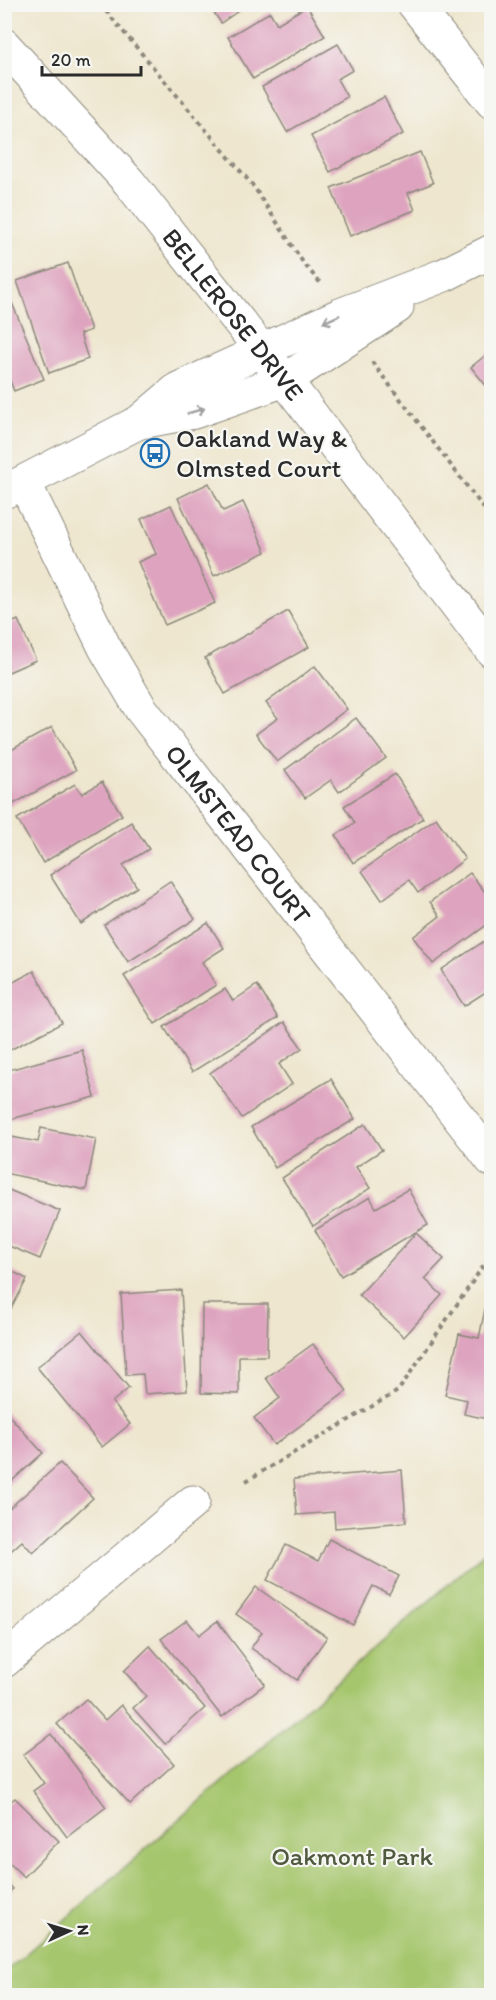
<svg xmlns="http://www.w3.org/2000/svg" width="496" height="2000" viewBox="0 0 496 2000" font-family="Itim,sans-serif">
	<rect width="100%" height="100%" fill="#f6f6f2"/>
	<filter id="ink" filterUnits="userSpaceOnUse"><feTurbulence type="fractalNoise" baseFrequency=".0167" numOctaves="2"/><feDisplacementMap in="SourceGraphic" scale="12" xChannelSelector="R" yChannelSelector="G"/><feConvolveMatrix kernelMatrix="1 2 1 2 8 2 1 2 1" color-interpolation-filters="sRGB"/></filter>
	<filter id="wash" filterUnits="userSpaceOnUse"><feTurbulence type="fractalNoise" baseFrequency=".008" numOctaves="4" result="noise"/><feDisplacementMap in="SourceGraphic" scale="24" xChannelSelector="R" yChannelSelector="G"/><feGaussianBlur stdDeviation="1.35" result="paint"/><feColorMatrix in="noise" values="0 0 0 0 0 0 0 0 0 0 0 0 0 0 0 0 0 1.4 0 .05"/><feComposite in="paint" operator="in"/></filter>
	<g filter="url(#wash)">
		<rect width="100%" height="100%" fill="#eee6ce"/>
		<polygon fill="#a6c66d" stroke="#68784c" stroke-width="1.5" points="491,1547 491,1995 5,1995 5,1972"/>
		<g id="blocks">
			<g fill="#dea4bf">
				<polygon points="208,4 248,4 221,23"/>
				<polygon points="307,6 325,36 253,79 228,37 270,12 277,24"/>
				<polygon points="338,44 353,70 337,79 347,97 287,132 262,87"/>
				<polygon points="384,97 403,134 330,172 311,136"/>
				<polygon points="420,152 433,183 408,193 415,210 350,236 331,188"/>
				<polygon points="68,263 91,330 80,334 88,359 49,373 17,281"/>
				<polygon points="4,284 44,379 14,391 7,373 4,374"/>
				<polygon points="492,350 492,393 471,367"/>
				<polygon points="209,483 223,511 243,502 266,552 214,576 178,498"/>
				<polygon points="171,505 215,603 165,625 138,562 156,554 141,519"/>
				<polygon points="288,611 309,647 225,694 205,658"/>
				<polygon points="18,620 36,660 4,674 4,626"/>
				<polygon points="315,666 347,709 277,762 256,734 278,718 266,703"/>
				<polygon points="356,718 386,758 339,792 331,780 305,798 285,770"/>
				<polygon points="52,727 76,770 4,809 4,754"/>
				<polygon points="395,774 423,818 353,863 336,835 355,823 344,806"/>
				<polygon points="102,782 122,815 43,863 17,819 75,784 82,794"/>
				<polygon points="436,818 465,859 418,893 409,880 382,900 362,871"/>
				<polygon points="131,822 149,849 123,865 137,887 81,924 50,875"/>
				<polygon points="470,873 492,901 492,921 433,964 413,937 440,916 430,902"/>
				<polygon points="170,881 195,919 128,962 104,925"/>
				<polygon points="208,923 224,948 202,962 216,985 155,1024 124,976"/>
				<polygon points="492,936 492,988 464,1006 441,970"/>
				<polygon points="34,971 62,1023 4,1053 4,987"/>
				<polygon points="257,985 278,1018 192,1072 164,1027 225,989 233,1001"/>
				<polygon points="284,1022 302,1048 279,1064 292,1084 242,1118 210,1073"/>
				<polygon points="82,1050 95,1097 7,1120 5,1071"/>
				<polygon points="331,1079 355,1119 275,1168 251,1127"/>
				<polygon points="365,1124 382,1150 356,1167 370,1188 313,1226 282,1178"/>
				<polygon points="41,1128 96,1139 86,1190 4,1173 6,1136 38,1142"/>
				<polygon points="4,1188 60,1211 40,1259 4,1244"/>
				<polygon points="408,1189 428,1225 341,1276 315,1230 370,1197 376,1208"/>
				<polygon points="416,1233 444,1259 425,1279 442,1295 404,1337 359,1295"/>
				<polygon points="4,1267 27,1279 4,1322"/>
				<polygon points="181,1290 187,1391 145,1394 143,1374 126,1375 121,1294"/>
				<polygon points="202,1304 268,1304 267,1356 239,1356 239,1394 201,1393"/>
				<polygon points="485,1309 492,1310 492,1420 464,1414 467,1400 445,1395 459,1334 479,1338"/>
				<polygon points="82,1331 129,1388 112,1402 130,1424 102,1447 37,1367"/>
				<polygon points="313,1344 347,1391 274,1445 254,1418 280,1398 266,1378"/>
				<polygon points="4,1410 43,1453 4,1488"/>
				<polygon points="60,1463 93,1498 33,1553 22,1541 4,1557 4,1513"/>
				<polygon points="402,1470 406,1522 335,1528 334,1512 297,1515 294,1479"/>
				<polygon points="329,1539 399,1576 389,1594 373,1586 353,1625 267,1580 286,1545 318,1561"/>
				<polygon points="256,1587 327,1637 297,1680 251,1648 262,1632 236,1614"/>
				<polygon points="187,1620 199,1635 217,1621 265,1684 222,1717 161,1639"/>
				<polygon points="150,1646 205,1708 165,1744 133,1708 146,1696 124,1671"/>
				<polygon points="86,1699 105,1720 121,1705 174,1764 130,1804 57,1724"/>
				<polygon points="51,1734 106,1807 67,1837 33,1791 44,1783 23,1755"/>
				<polygon points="15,1798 59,1841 24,1877 4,1858 4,1807"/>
				<polygon points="4,1879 13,1889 4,1896"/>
			</g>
		</g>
	</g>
	<g filter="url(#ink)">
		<use href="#blocks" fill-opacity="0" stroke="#8c887c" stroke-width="1.5"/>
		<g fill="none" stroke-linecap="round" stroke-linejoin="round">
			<g stroke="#8c887c" stroke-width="35">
				<g id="minor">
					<polyline points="414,4 492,102"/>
					<polyline points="141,422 194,412 285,380 397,307"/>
					<path id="s1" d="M24,482L105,648L141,709L492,1160"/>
					<polyline points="4,492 139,422 178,389 340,315 444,275 492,251"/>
					<polyline points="4,1661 193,1502"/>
				</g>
			</g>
			<g stroke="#8c887c" stroke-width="35">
				<g id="major">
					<path id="s2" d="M4,45L129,182L285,380L492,651"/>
				</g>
			</g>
			<g stroke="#8c887c" stroke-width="4" stroke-dasharray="4.5 4.5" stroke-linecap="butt">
				<polyline points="100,4 254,187 304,264 323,286"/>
				<polyline points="372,362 492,519"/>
				<polyline points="246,1481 398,1391 492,1253"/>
			</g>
			<use href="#minor" stroke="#fff" stroke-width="33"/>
			<use href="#major" stroke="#fff" stroke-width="33"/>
		</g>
		<defs><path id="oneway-shaft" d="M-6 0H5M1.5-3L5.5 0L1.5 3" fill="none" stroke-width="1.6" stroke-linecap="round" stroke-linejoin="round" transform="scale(1.5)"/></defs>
		<g stroke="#a0a0a0">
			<use href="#oneway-shaft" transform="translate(331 319) rotate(156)"/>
			<use href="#oneway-shaft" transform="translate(196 411) rotate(-16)"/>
		</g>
	</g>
	<defs>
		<g id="bus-ring" transform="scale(1.5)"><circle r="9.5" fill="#f6f6f2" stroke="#1f6fb2" stroke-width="1.5"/><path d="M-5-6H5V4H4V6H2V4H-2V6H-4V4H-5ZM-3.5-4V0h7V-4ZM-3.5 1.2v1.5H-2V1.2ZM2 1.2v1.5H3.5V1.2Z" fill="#1f6fb2"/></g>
	</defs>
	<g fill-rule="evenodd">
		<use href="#bus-ring" x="155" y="453"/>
	</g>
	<g text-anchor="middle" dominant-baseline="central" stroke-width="4.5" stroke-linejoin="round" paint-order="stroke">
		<g font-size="26" fill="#2b2b2b" stroke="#f6f6f2">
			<text stroke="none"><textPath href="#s2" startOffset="354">BELLEROSE DRIVE</textPath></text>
			<text stroke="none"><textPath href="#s1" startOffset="414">OLMSTEAD COURT</textPath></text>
		</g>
		<g font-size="26" fill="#2b2b2b" stroke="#f6f6f2" text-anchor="start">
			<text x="176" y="438">Oakland Way &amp;<tspan x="176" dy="30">Olmsted Court</tspan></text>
		</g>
		<g font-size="26" fill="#505a3f" stroke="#f6f6f2">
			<text x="352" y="1856">Oakmont Park</text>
		</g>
	</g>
	<rect width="496" height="2000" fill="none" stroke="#f6f6f2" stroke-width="24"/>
	<g transform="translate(69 1931) rotate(86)" stroke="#f6f6f2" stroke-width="4.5" paint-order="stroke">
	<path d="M0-4.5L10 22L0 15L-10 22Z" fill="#2b2b2b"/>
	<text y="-9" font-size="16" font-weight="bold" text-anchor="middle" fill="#2b2b2b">N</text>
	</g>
	<path d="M42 66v9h99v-9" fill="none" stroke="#2b2b2b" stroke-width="3"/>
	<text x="51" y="66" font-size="18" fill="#2b2b2b" stroke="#f6f6f2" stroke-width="4.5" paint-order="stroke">20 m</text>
</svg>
